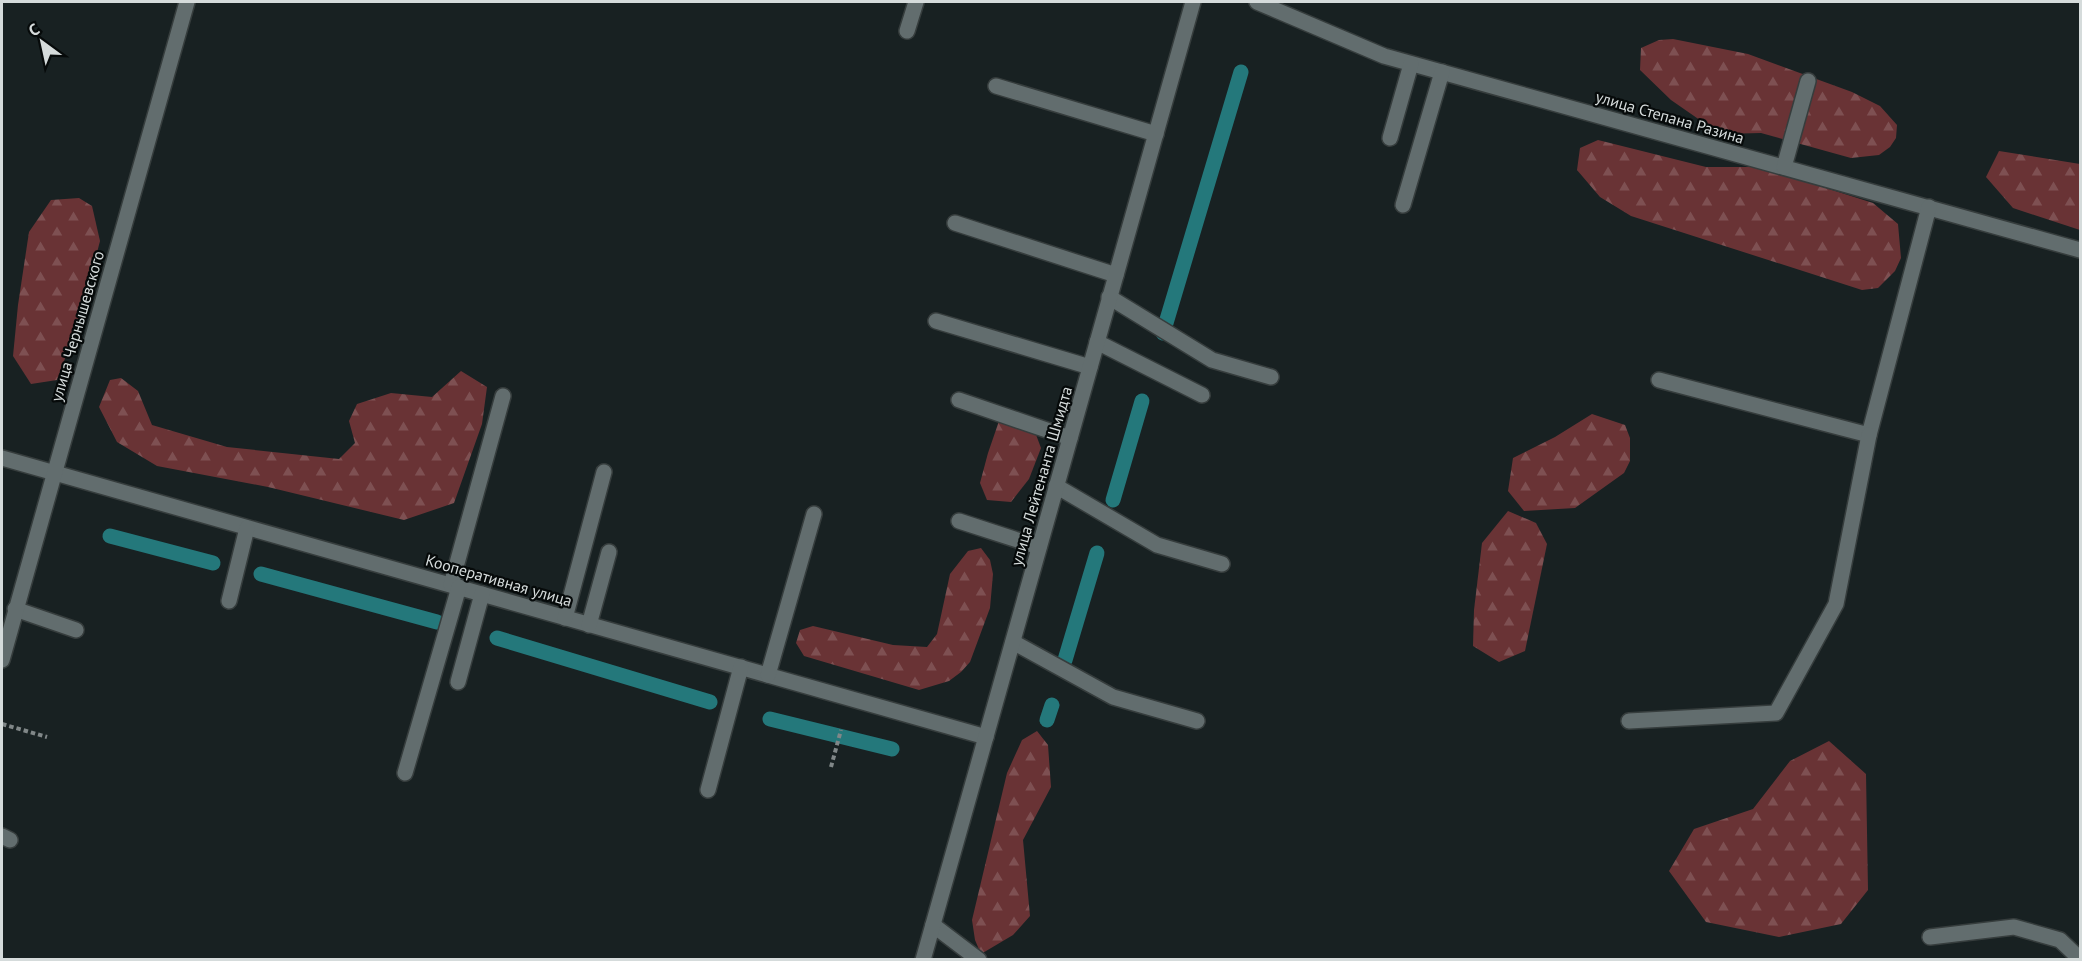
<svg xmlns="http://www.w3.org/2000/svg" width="2082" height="961" viewBox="0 0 2082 961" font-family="'PT Sans',sans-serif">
	<defs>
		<pattern id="forest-firs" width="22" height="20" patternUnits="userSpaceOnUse" patternTransform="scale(1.5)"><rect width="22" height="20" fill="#693335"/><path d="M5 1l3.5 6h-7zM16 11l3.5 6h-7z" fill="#7e5052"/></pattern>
	</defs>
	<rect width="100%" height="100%" fill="#182122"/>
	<g fill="url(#forest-firs)">
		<polygon points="1673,39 1748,54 1852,92 1880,106 1897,125 1896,138 1890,147 1879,155 1851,158 1761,133 1720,134 1671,100 1640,70 1641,48 1659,40"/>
		<polygon points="1598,140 1706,167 1760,167 1873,203 1898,224 1901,258 1895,271 1878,288 1862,290 1631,216 1600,197 1577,170 1580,148"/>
		<polygon points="1999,151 2080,164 2080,230 2013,208 1986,177"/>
		<polygon points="79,198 92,206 100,241 80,318 57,380 31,384 13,356 18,305 29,232 51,200"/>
		<polygon points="461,371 487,387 482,424 454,503 404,520 268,487 157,466 117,442 99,407 110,380 121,378 138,391 152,425 227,447 339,459 355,443 349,421 357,404 391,393 432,397"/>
		<polygon points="1592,414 1625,425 1630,438 1630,461 1624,473 1575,508 1524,511 1508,491 1513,458 1555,437"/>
		<polygon points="999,421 1032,424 1041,448 1029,479 1011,502 987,500 980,483 988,453"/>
		<polygon points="1508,511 1536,523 1547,544 1525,651 1499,662 1473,646 1474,610 1482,543"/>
		<polygon points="981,548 990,560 993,574 990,608 970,662 961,672 949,681 919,690 804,656 796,643 800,630 813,626 893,645 927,647 937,634 950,574 968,551"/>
		<polygon points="1037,731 1048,745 1051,787 1023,840 1030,916 1013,935 981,954 975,940 972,920 1007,773 1022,740"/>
		<polygon points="1829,741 1866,774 1868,890 1841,924 1779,937 1706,922 1669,871 1694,829 1753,809 1790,761"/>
	</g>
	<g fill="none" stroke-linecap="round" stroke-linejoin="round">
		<g stroke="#24787b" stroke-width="15">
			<polyline points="1163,333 1241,72"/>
			<polyline points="1113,500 1142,401"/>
			<polyline points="110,536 213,563"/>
			<polyline points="261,574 437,622"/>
			<polyline points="497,638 710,702"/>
			<polyline points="1065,660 1097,553"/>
			<polyline points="770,719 892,749"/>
			<polyline points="1047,720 1052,705"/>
		</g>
		<g stroke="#363d3d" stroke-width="18">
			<g id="minor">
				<polyline points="1257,2 1384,56 2080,250"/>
				<polyline points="907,31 916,2"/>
				<polyline points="996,86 1156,134"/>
				<polyline points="1390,138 1411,64"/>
				<polyline points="1784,167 1808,81"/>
				<polyline points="1403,205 1442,72"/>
				<polyline points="955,223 1116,275"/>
				<polyline points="1109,297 1212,360 1271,377"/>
				<polyline points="936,321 1090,367"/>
				<polyline points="1097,342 1202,395"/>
				<polyline points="1659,380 1869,435 1929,207"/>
				<polyline points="959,400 1070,438"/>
				<polyline points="2,458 986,737"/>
				<polyline points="1056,486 1157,545 1222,564"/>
				<polyline points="959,521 1039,547"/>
				<polyline points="451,585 503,396"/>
				<polyline points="229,601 247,528"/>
				<polyline points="15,609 76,630"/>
				<polyline points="565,618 604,472"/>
				<polyline points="589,625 609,552"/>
				<polyline points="1013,642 1113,697 1197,721"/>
				<polyline points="2,660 187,2"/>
				<polyline points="768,675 814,514"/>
				<polyline points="458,682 482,594"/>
				<polyline points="1629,721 1776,713 1836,604 1869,435"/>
				<polyline points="405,773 459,587"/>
				<polyline points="708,790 741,667"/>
				<polyline points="2,836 10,840"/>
				<polyline points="933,925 979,960"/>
				<polyline points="1930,937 2014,927 2060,940 2080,959"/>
				<polyline points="923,960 1193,2"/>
			</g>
		</g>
		<g stroke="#808788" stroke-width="4" stroke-dasharray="4.5 3" stroke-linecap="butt">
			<polyline points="2,724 47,737"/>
			<polyline points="831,767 841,730"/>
		</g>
		<use href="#minor" stroke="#626d6e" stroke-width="15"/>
	</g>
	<g text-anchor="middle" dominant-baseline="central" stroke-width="4.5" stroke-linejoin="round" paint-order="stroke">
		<g font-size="16" fill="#d5dbdb" stroke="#060a0a">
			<text transform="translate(1670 117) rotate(16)">улица Степана Разина</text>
			<text transform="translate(77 326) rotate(-74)">улица Чернышевского</text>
			<text transform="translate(1041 476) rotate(-74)">улица Лейтенанта Шмидта</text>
			<text transform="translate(499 580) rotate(16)">Кооперативная улица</text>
		</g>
	</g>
	<rect width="2082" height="961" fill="none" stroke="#d5dbdb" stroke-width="6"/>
	<g transform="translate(42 42) rotate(327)" stroke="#060a0a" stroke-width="4.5" paint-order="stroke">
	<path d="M0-4.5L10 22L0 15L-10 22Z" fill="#d5dbdb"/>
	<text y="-9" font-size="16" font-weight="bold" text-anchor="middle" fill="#d5dbdb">С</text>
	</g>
</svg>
